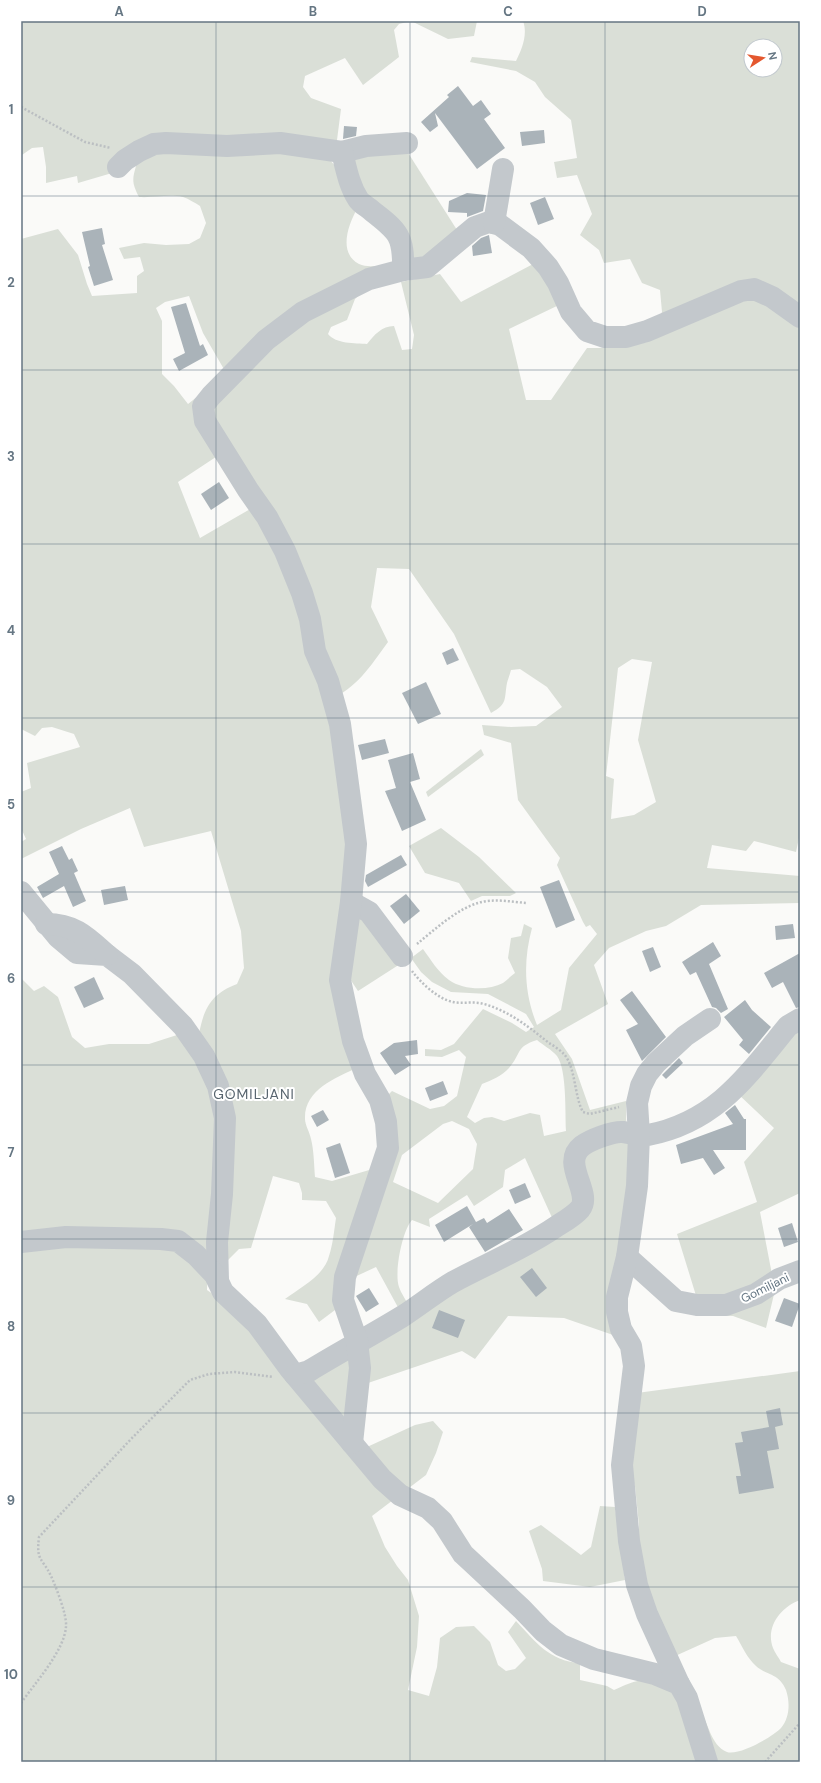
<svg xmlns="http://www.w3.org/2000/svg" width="821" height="1783" viewBox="0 0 821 1783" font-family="'DM Sans',sans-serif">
	<rect width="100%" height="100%" fill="#fafaf8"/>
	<g fill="#dadfd7" fill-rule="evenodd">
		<path d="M21,21H411L399,24L394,30L399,57L363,85L345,58L305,76L303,87L311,98L341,109L337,140L329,159L337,168L357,209C348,225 338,253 359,264C365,267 372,266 379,266L368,286L355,299L347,320L331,327L328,334C336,344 355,343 367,344C374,335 382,326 394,326L402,350L412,349L414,335L401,282L440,274L461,302L535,263L561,304L509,329L526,400H551L587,348H599L647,342L662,312L660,290L642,283L630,259L604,263L599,250L580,235L592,214L577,175L557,178L554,162L577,158L571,120L545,97L535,82L516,71L470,62L472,57L516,61C522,49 528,34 523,21H800V833L796,852L754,841L746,851L712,845L707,868L800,876V903L701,905L666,926L646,931L609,948L594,965L608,1004L555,1034L572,1059L590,1110L626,1101V1118L630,1157L616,1336L564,1318L508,1316L475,1359L462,1351L368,1383L364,1344L554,1222L525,1158L505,1170L503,1187L474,1206L467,1195L429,1219L430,1227L412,1220C402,1231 394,1273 399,1287C401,1293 406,1300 409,1306L400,1311L376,1267L348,1280L378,1196L384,1099L392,1091L430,1109L444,1106L457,1096L466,1057L459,1050L442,1057L425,1056V1049L441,1050L454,1044L483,1009L512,1023L526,1032L534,1027L526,1014L488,994L451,992L432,982L421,972L411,958L423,949C431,960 438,972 449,980C463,990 488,991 503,983C507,980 511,976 515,973L508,958L511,938L521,936L524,924L532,928C523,961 524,993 537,1025L561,1010L569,968L597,934L590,925L586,927L583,922L557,865L560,858L518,800L511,743L484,735L482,725L511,727L536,726L562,707L547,687L520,669L511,670C510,674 508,679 507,683C504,699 508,704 491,713L454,634L409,569L377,568L371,607L388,642C368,669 359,686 328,701L349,844L341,918L357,1068C335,1078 304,1090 305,1119C305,1125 310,1133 311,1139C314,1151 314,1165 315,1177L332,1181L376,1168L339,1307L319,1322L307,1304L285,1299C301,1287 324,1276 329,1256C333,1244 334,1231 336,1218L326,1201L302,1200V1193L299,1183L273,1176L251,1248L239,1249L226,1262L208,1260L207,1290L230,1306L289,1381L351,1352L349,1424L367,1447L415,1425L433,1421L443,1432L436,1453L426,1475L372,1516L385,1547L397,1566L408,1580L419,1616L417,1647L408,1690L429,1696L437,1667L440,1638L456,1627L474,1626L490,1642L498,1665L506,1671L515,1669L526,1658L508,1632L516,1621C536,1642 549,1661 580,1663V1680L607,1686L614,1690C623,1686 635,1680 646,1680C654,1680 693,1703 699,1710C709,1722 710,1745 727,1752C739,1756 774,1736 781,1728C790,1717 790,1702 786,1690C779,1673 767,1676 756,1666C747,1658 742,1646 736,1636L715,1638L673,1657L656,1620L637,1545L639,1525L635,1486L630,1473L637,1393L800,1371V1600C781,1607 765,1627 773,1648C775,1653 779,1658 781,1662L800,1669V1762H21V978L34,991L44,986L58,997L72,1037L85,1048L109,1044H149L177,1035L199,1034C204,1008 211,994 237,984L244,968L241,931L211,831L144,847L130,808L81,829L21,859V842L26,839L21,828V792L31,788L27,763L80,747L74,734L52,727L42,728L35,736L21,729V239L58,229L78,255L87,284L92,296L137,293V276L144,271L140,257L124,259L119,248L144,243L166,245L189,244L200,238L206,223L200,206C195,203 189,199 183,197C169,194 153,198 139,197C132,183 132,180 136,166L78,183L77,176L46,183V167L43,147L32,148L22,155L21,176ZM751,46H775V70H751ZM189,296L203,333L225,371L217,381L188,404L174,386L162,374V321L156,308L165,302ZM228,449L252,508L200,538L178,482ZM632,659L652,662L638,740L656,802L634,815L611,819L614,779L606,776L618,668ZM537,1040C543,1045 552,1050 557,1056C567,1070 565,1113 566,1131L544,1136L540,1115L530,1113L504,1121L492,1117L484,1118L475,1123L467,1117L482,1084C492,1080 502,1076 509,1068C522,1053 515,1047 537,1040ZM452,1121L469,1129L477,1144L473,1169L438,1203L393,1182L402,1155L443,1124Z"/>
		<polygon points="411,21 477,21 474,36 448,39"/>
		<polygon points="405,148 457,230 427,258 411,263 362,192 353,159"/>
		<polygon points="481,749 484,755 428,797 426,792"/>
		<polygon points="441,828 479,857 516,893 510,896 482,896 471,901 459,883 425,873 409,846"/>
		<polygon points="358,911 399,961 397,966 358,991 346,973"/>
		<polygon points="800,1028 800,1193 760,1212 775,1290 766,1328 733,1316 702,1315 677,1234 757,1202 744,1162 774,1128 737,1093"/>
		<polygon points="600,1506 615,1507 625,1580 590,1587 543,1581 542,1569 529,1531 541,1525 581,1555 591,1547"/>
	</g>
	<g fill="#aab3b9">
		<polygon points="458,86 473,106 481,100 491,114 484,119 505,148 477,169 435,113 438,126 430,132 421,122 449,97 447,95"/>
		<polygon points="344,126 357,127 356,136 343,139"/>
		<polygon points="544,130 545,143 522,146 520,132"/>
		<polygon points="467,193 486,195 483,211 467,217 467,213 448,212 449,201"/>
		<polygon points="545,197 554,219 538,225 530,203"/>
		<polygon points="102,228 105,244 102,245 113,280 94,286 88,267 90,266 82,232"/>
		<polygon points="489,235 492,253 473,256 472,246 481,238"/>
		<polygon points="186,303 200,346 203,344 208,355 179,371 173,359 185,353 171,307"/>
		<polygon points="219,482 229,498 211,510 201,494"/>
		<polygon points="453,648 459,660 447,665 442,653"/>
		<polygon points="426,682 441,714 418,724 402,693"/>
		<polygon points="385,739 389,753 362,760 358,745"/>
		<polygon points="413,753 420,779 410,782 426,820 402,831 385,791 396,788 388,760"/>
		<polygon points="62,846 69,860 72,858 78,871 74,873 86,901 73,907 64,886 43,898 37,887 59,874 49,852"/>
		<polygon points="401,855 407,865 368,887 365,881 366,875"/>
		<polygon points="559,880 575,920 556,928 540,887"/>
		<polygon points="125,886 128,900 104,905 101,890"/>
		<polygon points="406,894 420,911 404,924 390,906"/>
		<polygon points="793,924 795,938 776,940 775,926"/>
		<polygon points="713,942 721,956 709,964 728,1009 721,1013 716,1008 712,1007 696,972 690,975 682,962"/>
		<polygon points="653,947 661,967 650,972 642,951"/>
		<polygon points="800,953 800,1007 796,1008 783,982 772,988 764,973"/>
		<polygon points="94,977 104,999 84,1008 74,987"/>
		<polygon points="632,991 666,1037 642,1061 626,1030 638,1024 620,1000"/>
		<polygon points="745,1000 752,1010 771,1027 749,1054 739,1045 743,1040 724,1017"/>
		<polygon points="417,1040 418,1054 405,1056 411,1065 395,1075 380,1053 394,1043"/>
		<polygon points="679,1058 683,1063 666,1079 662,1075"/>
		<polygon points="443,1081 448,1094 430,1101 425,1088"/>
		<polygon points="735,1105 744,1119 746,1119 746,1150 713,1150 725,1168 714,1175 703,1158 681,1164 676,1145 733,1124 725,1113"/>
		<polygon points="323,1110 329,1120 317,1127 311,1116"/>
		<polygon points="340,1143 350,1173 335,1178 326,1148"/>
		<polygon points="525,1183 531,1197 515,1204 509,1190"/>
		<polygon points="467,1206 476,1222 484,1218 487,1223 509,1209 523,1230 485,1252 469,1227 473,1224 444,1242 435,1225"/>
		<polygon points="792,1223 798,1242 784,1247 778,1228"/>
		<polygon points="532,1268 547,1288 536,1297 520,1277"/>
		<polygon points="369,1288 379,1304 366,1312 356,1296"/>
		<polygon points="784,1298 800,1304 792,1327 775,1321"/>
		<polygon points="439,1310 465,1320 458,1338 432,1328"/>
		<polygon points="780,1408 783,1425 775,1427 779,1449 767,1451 774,1488 739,1494 736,1476 741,1476 735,1443 743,1442 741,1432 769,1427 766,1411"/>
	</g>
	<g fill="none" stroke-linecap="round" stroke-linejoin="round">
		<g stroke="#bbbfc2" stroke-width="2.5" stroke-dasharray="2 2" stroke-linecap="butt">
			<polyline points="21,107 85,142 111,148"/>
			<path d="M417,944C434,930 457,909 478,903C493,898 512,902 527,903"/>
			<path d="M412,971C421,983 438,999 453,1002C463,1004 474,1001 484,1004C509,1011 529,1027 549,1043C554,1046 560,1050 564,1054C576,1068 574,1096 583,1112L590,1114L619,1107"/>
			<path d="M21,1703C35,1683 65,1650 66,1626C67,1615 56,1587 51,1576C42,1557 36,1562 39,1537L132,1438L190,1380L209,1374L235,1372L273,1377"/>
			<polyline points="765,1762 800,1723"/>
		</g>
		<g stroke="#c3c8cc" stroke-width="22">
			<polyline points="342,152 366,146 407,143"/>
			<path d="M118,167L125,160L139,151L154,144L166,143L227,146L280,143L342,152C346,168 349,185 358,199C361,204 368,207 372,211C398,231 404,236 403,270L427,267L475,227L489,222L500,225L531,248L548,267L558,283L571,312L587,331L605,337H626L647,331L741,291L754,289L772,297L800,317"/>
			<polyline points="494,223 503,169"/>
			<polyline points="21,892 58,937 77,953 107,955 132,974 183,1026 204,1056 218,1086 225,1118 222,1194 217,1242 218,1280"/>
			<polyline points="351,902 369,912 402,956"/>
			<path d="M46,924C75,924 87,937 107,955"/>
			<polyline points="21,1242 66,1237 161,1239 178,1241 196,1255 215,1275 223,1292 257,1324 290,1369 382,1479 400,1495 428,1508 442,1521 463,1554 522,1609 543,1631 561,1645 594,1659 655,1674 679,1684 687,1698 707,1762"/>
			<polyline points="627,1257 676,1301 697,1305 726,1305 756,1294 779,1279 800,1271"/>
			<path d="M295,1375L309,1371C340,1352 372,1335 403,1316C420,1305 436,1292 453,1282C488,1263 524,1249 557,1226C565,1221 574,1216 580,1209C593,1193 560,1163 582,1146C590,1140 613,1131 623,1132C631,1133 641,1137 648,1135C716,1122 747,1076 788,1026L800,1019"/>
			<polyline points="352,1443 360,1368 357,1341 343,1300 345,1277 388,1148 386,1122 380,1100 365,1074 353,1041 340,980 351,902 356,844 340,724 328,681 315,651 310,619 302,593 285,551 267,517 248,490 205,421 203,406 211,396 266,340 303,312 369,279 403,270"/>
			<polyline points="679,1684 647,1614 637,1585 629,1541 622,1465 634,1366 631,1346 621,1329 617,1312 617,1297 627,1257 637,1186 639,1135 637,1103 641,1086 647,1074 656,1063 685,1036 710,1019"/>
		</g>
	</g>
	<path fill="none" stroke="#657683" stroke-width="1" stroke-opacity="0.55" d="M216,21V1762M410,21V1762M605,21V1762M21,196H800M21,370H800M21,544H800M21,718H800M21,892H800M21,1065H800M21,1239H800M21,1413H800M21,1587H800"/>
	<g text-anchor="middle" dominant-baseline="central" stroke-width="4" stroke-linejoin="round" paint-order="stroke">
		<g font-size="12" fill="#657683" stroke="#fff">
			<text transform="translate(765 1288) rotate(-26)">Gomiljani</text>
		</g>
		<g font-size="14" letter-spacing="1" fill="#57646e" stroke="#fff">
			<text x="254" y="1094">GOMILJANI</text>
		</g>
	</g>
	<rect width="821" height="1783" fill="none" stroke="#ffffff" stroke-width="44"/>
	<g transform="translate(763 58) rotate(78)"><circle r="19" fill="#ffffff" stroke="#c1c8cd"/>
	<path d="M0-3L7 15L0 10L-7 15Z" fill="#e4572e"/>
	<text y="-6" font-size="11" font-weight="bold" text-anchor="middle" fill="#657683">N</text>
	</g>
	<rect x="22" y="22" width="777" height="1739" fill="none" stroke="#657683" stroke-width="1.5"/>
	<g font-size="13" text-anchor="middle" font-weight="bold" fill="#657683">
		<text x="119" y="16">A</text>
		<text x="313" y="16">B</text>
		<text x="508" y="16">C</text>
		<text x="702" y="16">D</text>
		<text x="11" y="114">1</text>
		<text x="11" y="287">2</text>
		<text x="11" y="461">3</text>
		<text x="11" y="635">4</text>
		<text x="11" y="809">5</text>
		<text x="11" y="983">6</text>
		<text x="11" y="1157">7</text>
		<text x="11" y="1331">8</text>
		<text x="11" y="1505">9</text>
		<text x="11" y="1679">10</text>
	</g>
</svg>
